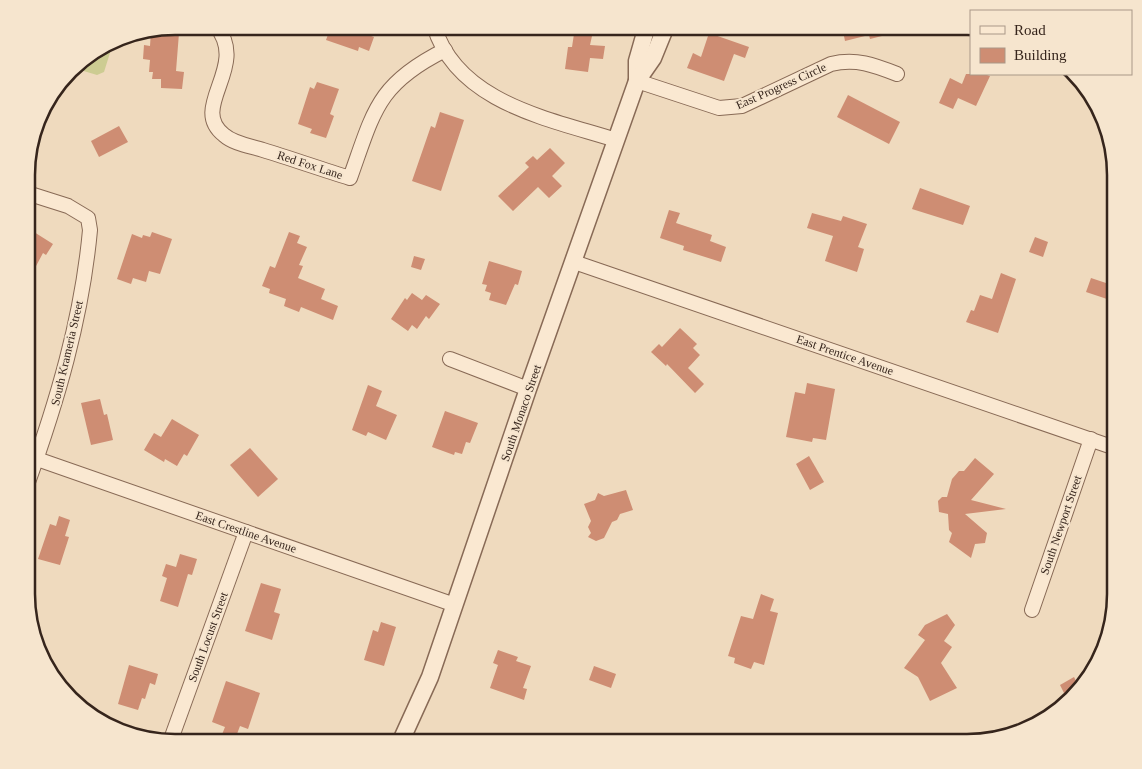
<svg xmlns="http://www.w3.org/2000/svg" width="1142" height="769" viewBox="0 0 1142 769" font-family="'Times New Roman',serif">
	<rect width="100%" height="100%" fill="#efdabe"/>
	<polygon fill="#cdcc92" points="114,40 104,72 97,75 77,69 77,63"/>
	<g fill="#ce8d73">
		<polygon points="175,26 174,33 179,33 176,71 184,72 182,89 161,88 161,79 152,79 153,72 149,72 150,60 143,59 144,45 150,46 151,31"/>
		<polygon points="337,26 365,26 363,33 374,37 369,51 359,47 358,51 326,40 330,29 335,30"/>
		<polygon points="842,26 890,27 891,30 885,32 886,35 870,39 869,35 845,41"/>
		<polygon points="709,33 749,47 745,58 734,54 724,81 687,68 693,53 701,57"/>
		<polygon points="574,34 592,36 590,45 605,46 603,59 590,58 588,72 565,69 568,47 572,47"/>
		<polygon points="966,74 984,74 990,76 976,106 958,98 953,109 939,103 950,78 962,84"/>
		<polygon points="317,82 339,89 330,114 334,116 326,138 310,133 312,129 298,124 310,87 314,89"/>
		<polygon points="848,95 900,122 889,144 837,117"/>
		<polygon points="440,112 464,120 441,191 412,181 431,126 435,128"/>
		<polygon points="119,126 128,142 99,157 91,141"/>
		<polygon points="550,148 565,163 552,176 562,186 549,198 538,187 513,211 498,196 529,167 525,163 533,156 537,160"/>
		<polygon points="920,188 970,206 963,225 912,209"/>
		<polygon points="669,210 680,213 676,223 712,235 710,241 726,247 721,262 683,250 684,246 660,238"/>
		<polygon points="812,213 841,221 843,216 867,224 858,247 864,249 857,272 825,261 833,236 807,228"/>
		<polygon points="34,232 53,244 46,255 43,253 35,268 27,264 27,242"/>
		<polygon points="152,232 172,239 160,274 149,271 146,282 133,278 131,284 117,279 132,234 142,238 143,235 150,237"/>
		<polygon points="289,232 300,236 297,243 307,247 299,265 303,266 298,278 325,289 321,299 338,306 333,320 301,307 299,312 284,306 286,299 269,293 270,289 262,286 270,266 275,268"/>
		<polygon points="1035,237 1048,242 1043,257 1029,252"/>
		<polygon points="414,256 425,259 421,270 411,267"/>
		<polygon points="489,261 522,271 518,285 515,284 506,305 489,300 491,293 485,291 487,285 482,284"/>
		<polygon points="1001,273 1016,279 998,333 966,322 971,310 974,311 980,295 992,299"/>
		<polygon points="1091,278 1115,286 1113,301 1086,292"/>
		<polygon points="412,293 422,300 426,295 440,304 429,319 426,316 417,329 412,325 408,331 391,319 405,298 407,300"/>
		<polygon points="680,328 697,344 693,348 700,355 688,368 704,384 695,393 667,364 666,366 651,352 659,344 662,347"/>
		<polygon points="807,383 835,389 826,440 813,438 812,442 786,437 795,392 805,394"/>
		<polygon points="368,385 382,391 376,406 397,415 386,440 368,432 366,436 352,430"/>
		<polygon points="100,399 104,415 107,414 113,440 91,445 81,403"/>
		<polygon points="445,411 478,423 470,443 466,442 462,454 455,452 454,455 432,447"/>
		<polygon points="172,419 199,435 187,456 184,454 177,466 165,459 164,462 144,450 154,433 161,437"/>
		<polygon points="250,448 278,479 258,497 230,465"/>
		<polygon points="809,456 824,482 810,490 796,464"/>
		<polygon points="975,458 994,474 971,500 1006,509 965,514 987,533 985,543 975,544 971,558 949,542 952,533 949,530 948,514 939,512 938,501 942,497 947,497 952,479 959,471 964,471"/>
		<polygon points="626,490 633,510 620,514 617,520 612,522 604,538 596,541 588,537 591,533 588,527 591,521 584,504 595,500 598,493 604,496"/>
		<polygon points="59,516 70,520 65,536 69,537 60,565 38,559 50,524 56,526"/>
		<polygon points="180,554 197,559 192,575 188,574 178,607 160,601 167,578 162,576 166,564 176,567"/>
		<polygon points="261,583 281,589 274,612 280,614 272,640 245,631"/>
		<polygon points="761,594 774,599 770,611 778,613 764,665 754,662 751,669 734,663 735,658 728,656 741,616 753,619"/>
		<polygon points="947,614 955,625 944,641 952,647 941,663 957,688 930,701 918,677 904,668 925,640 918,635 925,625"/>
		<polygon points="381,622 396,627 384,666 364,660 373,630 378,632"/>
		<polygon points="498,650 518,657 516,661 531,666 523,688 527,689 524,700 490,688 498,665 493,663"/>
		<polygon points="129,665 158,674 155,685 150,683 145,699 142,698 138,710 118,704"/>
		<polygon points="594,666 616,674 611,688 589,680"/>
		<polygon points="1074,677 1080,689 1067,699 1060,685"/>
		<polygon points="226,681 260,693 248,729 240,726 234,742 219,742 225,727 212,722"/>
	</g>
	<g fill="none" stroke-linecap="round" stroke-linejoin="round">
		<g stroke="#886a56" stroke-width="16">
			<g id="minor">
				<path d="M216,26C250,67 188,107 224,135C234,144 251,146 263,150C292,159 321,169 350,178C374,111 377,84 445,50"/>
				<path d="M434,26C457,103 550,119 616,140"/>
				<path d="M637,81L719,108L742,106L831,64C856,58 874,65 897,74"/>
				<path d="M27,193L68,206L88,218L90,230C82,318 57,402 27,485"/>
				<polyline points="574,262 1115,448"/>
				<polyline points="450,359 528,389"/>
				<polyline points="37,459 455,605"/>
				<polyline points="1032,610 1091,439"/>
				<polyline points="170,742 246,532"/>
			</g>
		</g>
		<g stroke="#886a56" stroke-width="19">
			<g id="tertiary">
				<polyline points="637,81 637,61 647,26"/>
				<polyline points="400,743 430,677 528,389 637,81 653,58 666,26"/>
			</g>
		</g>
		<use href="#minor" stroke="#fae8d1" stroke-width="14"/>
		<use href="#tertiary" stroke="#fae8d1" stroke-width="16"/>
	</g>
	<g text-anchor="middle" dominant-baseline="central" stroke-width="4" stroke-linejoin="round" paint-order="stroke">
		<g font-size="12" fill="#36251c" stroke="#f6e5ce">
			<text transform="translate(781 86) rotate(-24)">East Progress Circle</text>
			<text transform="translate(310 165) rotate(18)">Red Fox Lane</text>
			<text transform="translate(67 353) rotate(-77)">South Krameria Street</text>
			<text transform="translate(845 355) rotate(19)">East Prentice Avenue</text>
			<text transform="translate(521 413) rotate(-71)">South Monaco Street</text>
			<text transform="translate(1061 525) rotate(-71)">South Newport Street</text>
			<text transform="translate(246 532) rotate(19)">East Crestline Avenue</text>
			<text transform="translate(208 637) rotate(-70)">South Locust Street</text>
		</g>
	</g>
	<path d="M0 0H1142V769H0ZM175 35H967A140 140 0 0 1 1107 175V594A140 140 0 0 1 967 734H175A140 140 0 0 1 35 594V175A140 140 0 0 1 175 35Z" fill="#f6e5ce" fill-rule="evenodd"/>
	<path fill="none" stroke="#36251c" stroke-width="2.5" d="M175 35H967A140 140 0 0 1 1107 175V594A140 140 0 0 1 967 734H175A140 140 0 0 1 35 594V175A140 140 0 0 1 175 35Z"/>
	<rect x="970" y="10" width="162" height="65" fill="#f6e5ce" stroke="#a99887"/>
	<rect x="980" y="26" width="25" height="8" fill="#fae8d1" stroke="#a99887"/>
	<text x="1014" y="35" font-size="15" fill="#36251c">Road</text>
	<rect x="980" y="48" width="25" height="15" fill="#ce8d73" stroke="#a99887"/>
	<text x="1014" y="60" font-size="15" fill="#36251c">Building</text>
</svg>
